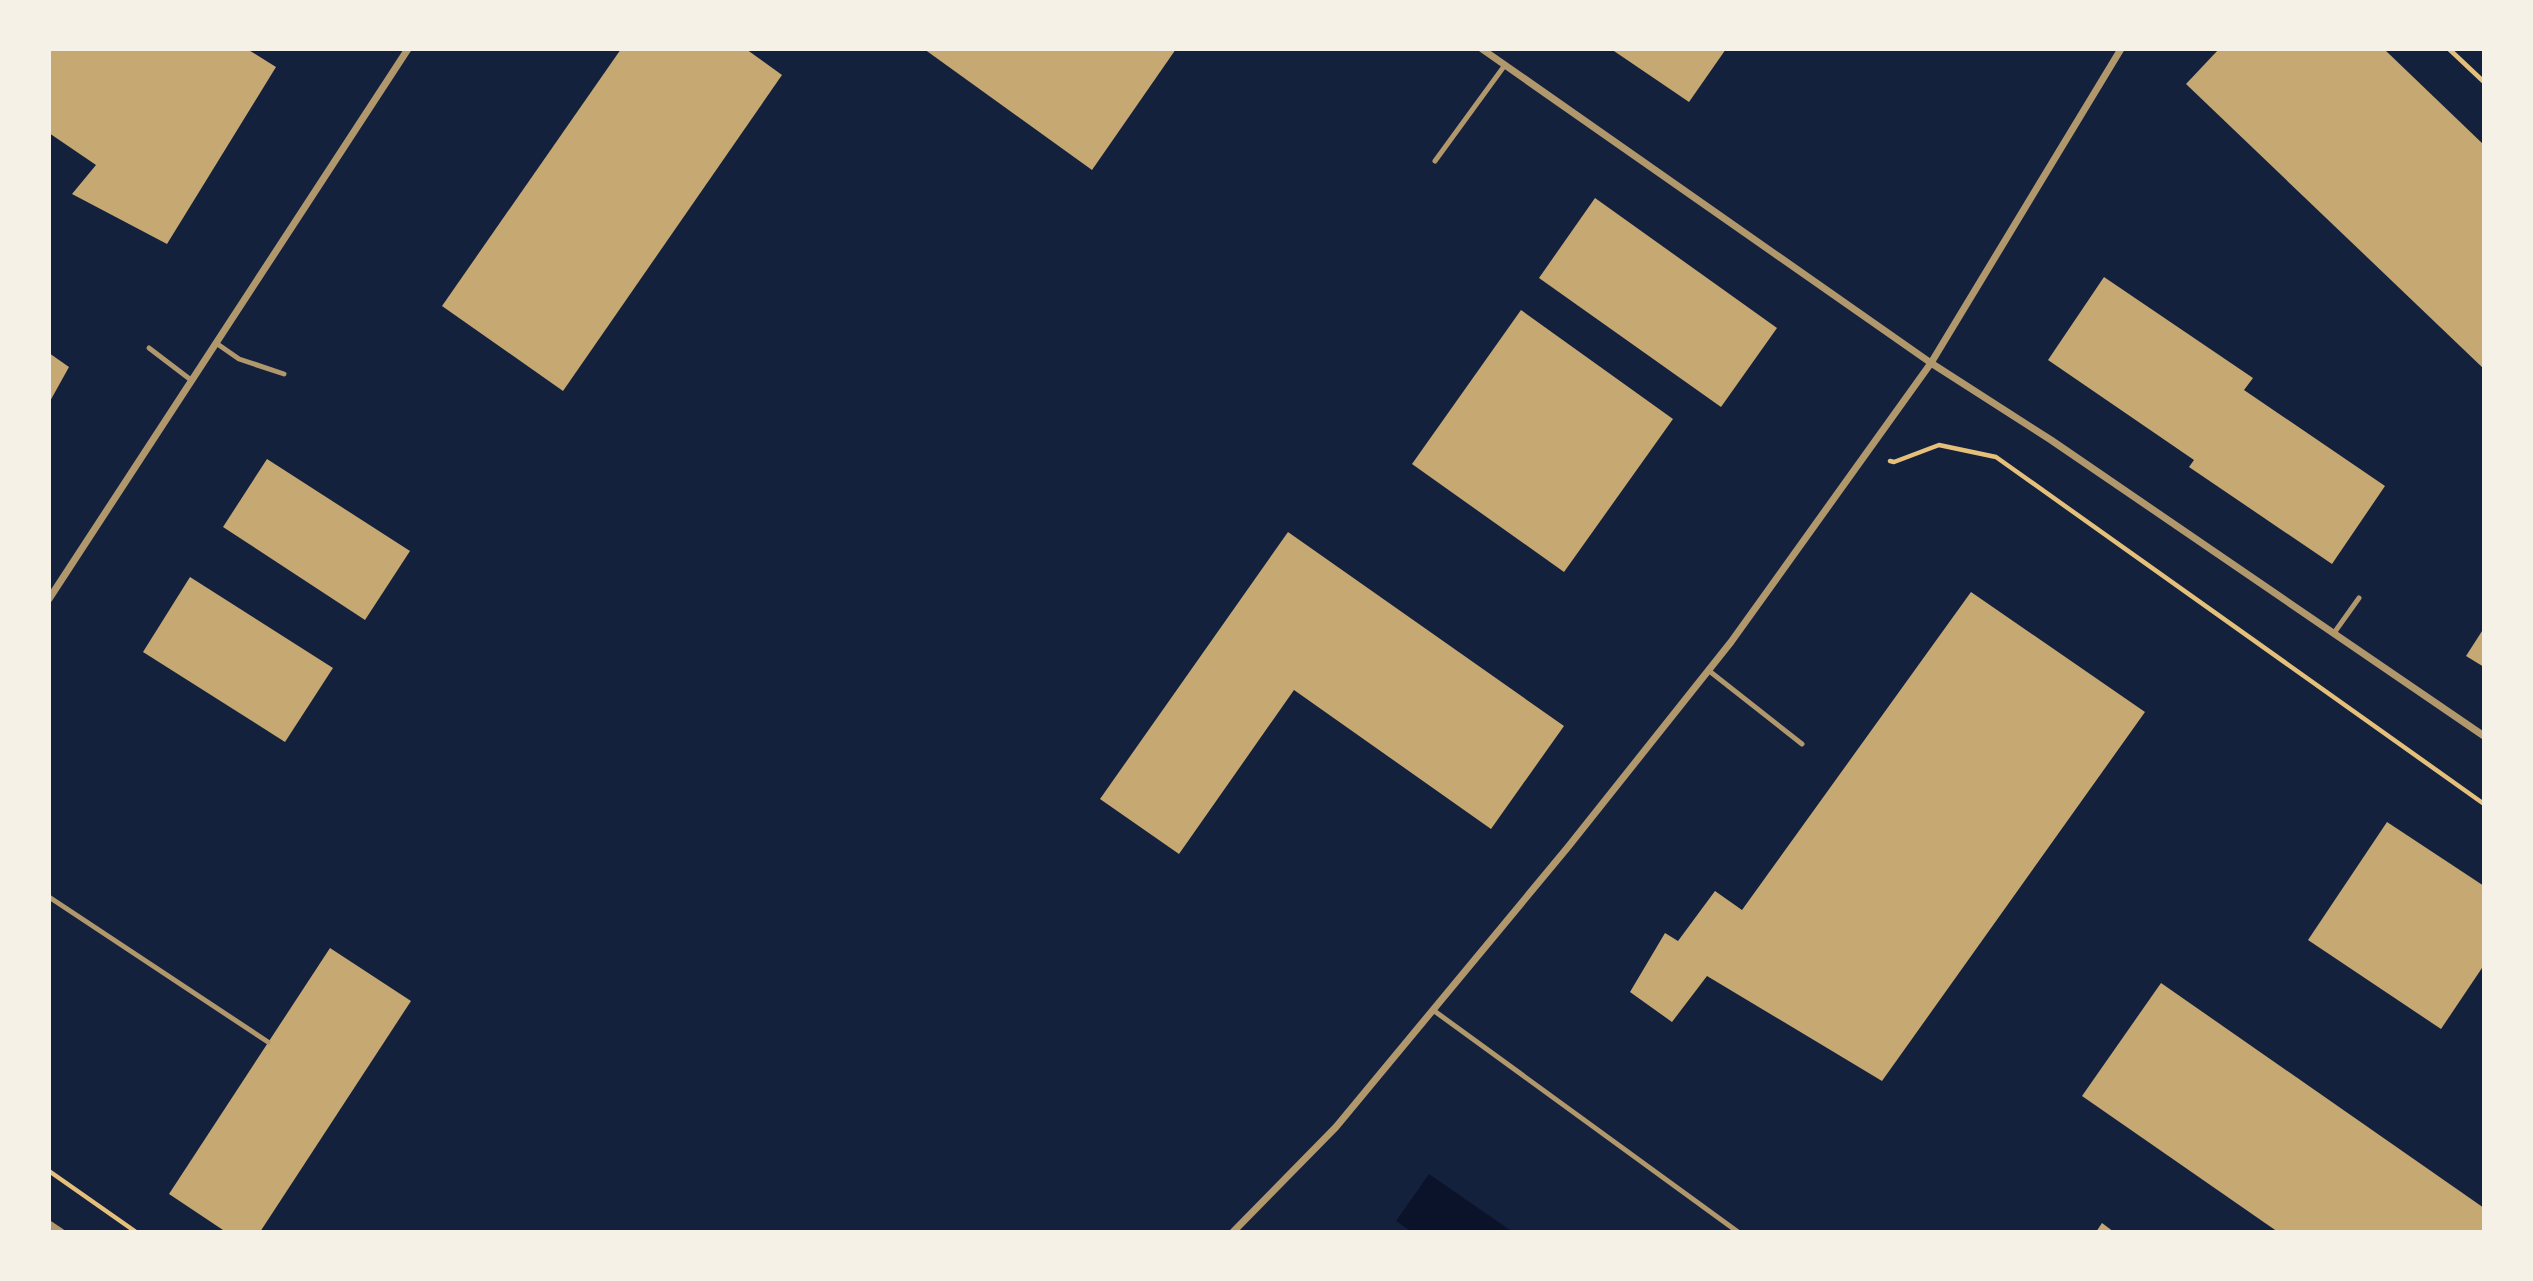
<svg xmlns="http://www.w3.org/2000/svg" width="2533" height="1281" viewBox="0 0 2533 1281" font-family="'Archivo Narrow',sans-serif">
	<rect width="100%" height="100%" fill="#14213d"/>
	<polygon fill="#0b132b" points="1429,1174 1513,1232 1412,1232 1396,1221"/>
	<g fill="#c6a872">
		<polygon points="49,49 247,49 276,67 167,244 72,194 96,165 49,133"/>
		<polygon points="621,49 746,49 782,75 563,391 442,306"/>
		<polygon points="924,49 1176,49 1092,170"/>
		<polygon points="1611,49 1726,49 1689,102"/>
		<polygon points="2219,49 2384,49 2484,145 2484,369 2186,84"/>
		<polygon points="1595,198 1777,328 1721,407 1539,278"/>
		<polygon points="2104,277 2253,378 2244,390 2385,486 2332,564 2189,467 2194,460 2048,360"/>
		<polygon points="1521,310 1673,419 1564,572 1412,464"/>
		<polygon points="49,353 69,367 49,403"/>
		<polygon points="267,459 410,551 365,620 223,527"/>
		<polygon points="1288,532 1564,726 1491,829 1294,690 1179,854 1100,799"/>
		<polygon points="190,577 333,668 285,742 143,652"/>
		<polygon points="1971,592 2145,712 1882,1081 1707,976 1672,1022 1630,992 1665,933 1678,941 1715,891 1742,910"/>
		<polygon points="2484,628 2484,667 2466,656"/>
		<polygon points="2387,822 2484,886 2484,965 2441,1029 2308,940"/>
		<polygon points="330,948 411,1001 260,1232 226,1232 169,1194"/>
		<polygon points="2161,983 2484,1208 2484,1232 2278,1232 2082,1096"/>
		<polygon points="2102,1223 2114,1232 2096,1232"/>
	</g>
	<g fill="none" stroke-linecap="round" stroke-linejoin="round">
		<g stroke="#e5c07b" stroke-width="4.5">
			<polyline points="2449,49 2484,82"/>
			<polyline points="1890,461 1894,462 1939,445 1996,457 2484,804"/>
			<polyline points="49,1171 136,1232"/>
		</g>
		<g stroke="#b1986c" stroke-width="5">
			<polyline points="1435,161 1505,65"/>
			<polyline points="216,343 239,359 284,374"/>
			<polyline points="149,348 191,380"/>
			<polyline points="2334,633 2359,598"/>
			<polyline points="1708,670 1802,744"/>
			<polyline points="49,897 268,1042"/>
			<polyline points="1433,1010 1738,1232"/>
		</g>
		<g stroke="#b1986c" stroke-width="7">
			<polyline points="1482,49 1931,363 2051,440 2484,736"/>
			<polyline points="49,599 408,49"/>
			<polyline points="49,1224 61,1232"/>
			<polyline points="1233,1232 1336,1127 1568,847 1731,642 1931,363 2121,49"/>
		</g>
	</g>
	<rect width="2533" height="1281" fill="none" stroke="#f6f1e7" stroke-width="102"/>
</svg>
